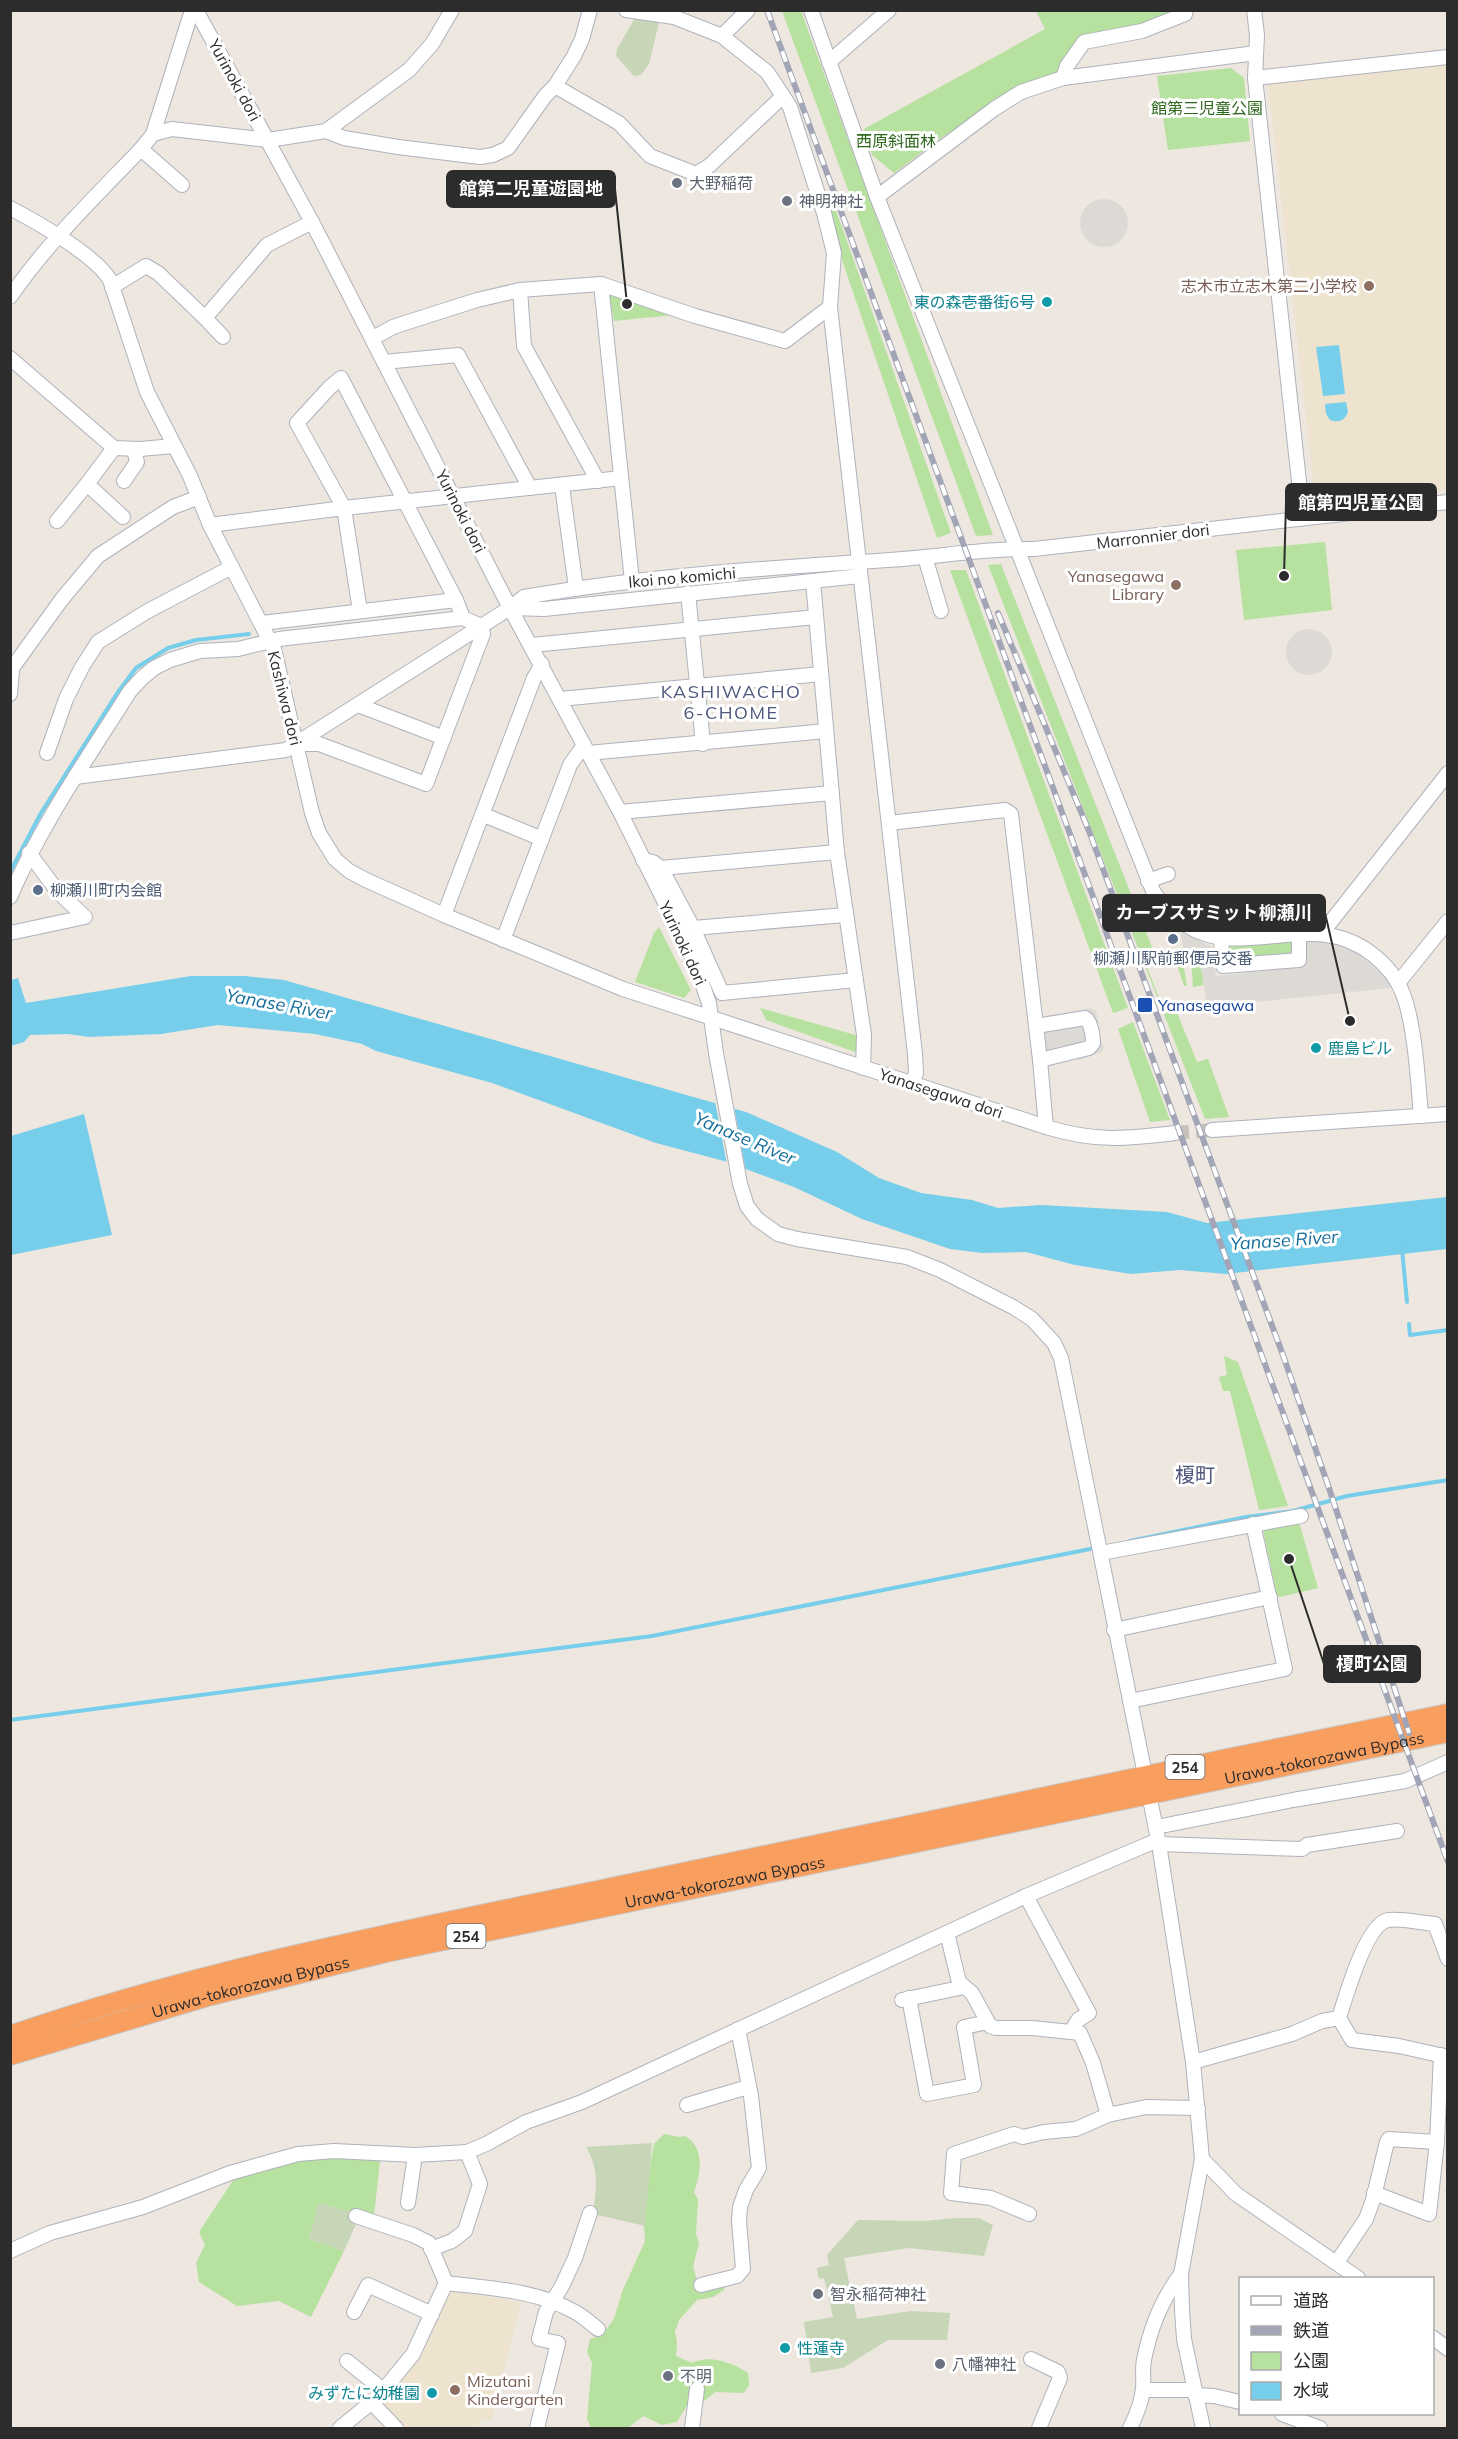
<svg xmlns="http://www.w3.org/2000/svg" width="1458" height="2439" viewBox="0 0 1458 2439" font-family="Mulish,'Noto Sans JP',sans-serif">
	<rect width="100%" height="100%" fill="#ede7df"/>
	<g fill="#eee3cf">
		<polygon points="1447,64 1447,489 1322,503 1315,497 1268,83"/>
		<polygon points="450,2291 521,2302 491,2421 482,2418 477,2428 404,2428 381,2401 421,2353"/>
	</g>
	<g fill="#b6e19e">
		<polygon points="782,11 801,11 993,535 976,536"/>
		<polygon points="1036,11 1181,11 1137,28 1081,39 1059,74 1020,90 945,135 894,173 872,155 864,129 1045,29"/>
		<polygon points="1231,68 1244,78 1250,141 1168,150 1157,76"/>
		<polygon points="834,205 951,533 937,538 840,254 831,209"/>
		<path d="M611,291C633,297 651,309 673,315L614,321L609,294Z"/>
		<polygon points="1325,542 1332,610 1244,620 1236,550"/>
		<polygon points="1001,564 1155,955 1144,959 1164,1011 1175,1008 1197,1062 1208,1059 1229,1117 1205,1119 988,565"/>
		<polygon points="950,570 966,570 1128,1008 1113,1013"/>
		<polygon points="659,927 691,990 684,998 635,982 654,933"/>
		<polygon points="1292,942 1294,953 1226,959 1224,947"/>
		<polygon points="1181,950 1187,986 1184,986 1173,952"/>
		<polygon points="1191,956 1199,959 1204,985 1193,987"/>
		<polygon points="760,1008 859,1036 860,1046 855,1052 766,1020"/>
		<polygon points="1133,1022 1170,1120 1150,1122 1118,1029"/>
		<polygon points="1224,1356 1238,1362 1288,1506 1259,1510 1230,1391 1223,1391 1219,1377 1227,1375"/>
		<polygon points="1299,1522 1318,1588 1280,1597 1277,1596 1263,1530 1266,1526"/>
		<path d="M664,2134L679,2137L685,2136C705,2147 701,2174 694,2192L698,2200L696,2234L699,2243L693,2267L697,2280V2287L724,2286V2290L713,2297L697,2300L679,2320L675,2332L677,2343L676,2356L692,2363C710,2354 733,2363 748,2373L749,2385L744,2393L715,2392L703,2402L688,2404L677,2422L662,2425L643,2416L628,2428H591L587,2419L592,2363L587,2352L590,2339L602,2335L614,2319L622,2292L645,2241L643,2211L646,2188L654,2144Z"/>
		<polygon points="340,2158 380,2161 374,2216 365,2211 360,2215 319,2203 309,2239 344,2251 311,2317 279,2301 237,2306 199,2282 196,2263 205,2245 199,2232 234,2179 246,2172 299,2160"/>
	</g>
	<g fill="#c7d6b7">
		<polygon points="635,18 659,22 649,64 641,75 634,76 616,56 617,49"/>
		<path d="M652,2143L645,2226L593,2214C596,2187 600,2171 586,2147Z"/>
		<polygon points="319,2203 360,2215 344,2251 309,2239"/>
		<polygon points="956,2218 979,2218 993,2225 984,2256 909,2248 844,2258 857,2319 911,2311 950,2313 947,2340 888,2340 843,2368 811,2373 804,2322 833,2317 824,2278 819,2279 817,2268 829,2265 827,2255 858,2220 924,2221"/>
	</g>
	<g fill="#dddad6">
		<circle cx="1104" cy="223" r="24"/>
		<circle cx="1309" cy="652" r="23"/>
		<polygon points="1180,931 1211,946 1216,976 1300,967 1304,964 1304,941 1310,940 1337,943 1356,951 1383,974 1391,988 1207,1007 1200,959 1194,955 1185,956"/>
		<polygon points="1091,1008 1096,1011 1099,1023 1097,1029 1104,1048 1102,1052 1079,1060 1075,1058 1048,1067 1041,1017"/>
	</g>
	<g fill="#77ceeb">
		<polygon points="1339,345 1345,394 1323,396 1316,347"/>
		<path d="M1346,402L1348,412C1344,421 1339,423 1330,420L1326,414L1325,404Z"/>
		<polygon points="191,976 245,976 284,980 746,1112 837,1152 879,1178 921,1193 972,1200 998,1208 1041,1205 1167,1212 1207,1223 1447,1197 1447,1249 1226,1274 1180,1270 1131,1274 1075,1265 1026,1252 982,1253 950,1249 862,1219 794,1187 724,1161 656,1143 492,1083 376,1051 362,1044 315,1034 218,1025 161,1034 89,1037 68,1034 30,1035 24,1042 11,1046 11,980 18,978 26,1003"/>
		<polygon points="84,1114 112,1235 11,1255 11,1136"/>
	</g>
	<polygon fill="#ede7df" points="715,1101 734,1106 746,1172 727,1165"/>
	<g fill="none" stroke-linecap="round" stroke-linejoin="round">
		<g stroke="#77ceeb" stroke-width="4">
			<polyline points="10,872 41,813 118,692 136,668 168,648 196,640 249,634"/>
			<polyline points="1402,1249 1407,1302"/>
			<polyline points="1409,1324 1410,1335 1448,1330"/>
			<polyline points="1130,1541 1246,1517 1293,1511 1347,1496 1448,1480"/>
			<polyline points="10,1720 652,1636 1090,1549"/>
		</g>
		<polyline stroke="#c6c2bb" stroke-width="14" stroke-dasharray="14 7" stroke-linecap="butt" points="1175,1133 1212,1130"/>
		<g stroke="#afb2bc" stroke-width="16">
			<g id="minor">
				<polyline points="196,10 312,222 510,608 620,812 695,963 709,1003 716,1053 740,1184 747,1206 757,1219 778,1234 797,1239 907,1257 940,1270 1013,1307 1032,1319 1054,1343 1061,1358 1159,1844 1193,2062 1202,2159 1181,2274 1182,2310 1184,2339 1203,2428"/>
				<polyline points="626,10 674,17 722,36 767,72 783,96 790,107 824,213 834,253 830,307 915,1054 916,1073 912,1084"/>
				<path d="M811,10L877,197L1153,891C1215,987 1300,898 1372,954C1385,964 1397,978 1403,994C1415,1025 1418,1081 1421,1116"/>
				<polyline points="1254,10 1257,35 1255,78 1303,518"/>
				<polyline points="722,36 748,10"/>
				<polyline points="829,62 889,10"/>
				<polyline points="1063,78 1067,66 1084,42 1142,31 1185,14 1186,10"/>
				<polyline points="1255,78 1448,57"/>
				<polyline points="555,86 619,123 650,156 696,174 709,166 783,96"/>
				<polyline points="326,131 344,138 398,147 480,157 493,155 508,148 545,96 555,86 574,56 582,39 590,10"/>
				<polyline points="153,134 192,10"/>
				<polyline points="141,149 182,185"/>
				<polyline points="877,197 994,109 1021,92 1063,78 1256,53"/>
				<path d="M10,208C37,222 95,255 110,280L147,392L190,476L210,525L274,649L312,813L319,833L335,859L349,871L366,880L444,915L623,989L1046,1127C1095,1142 1125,1139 1175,1133"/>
				<polyline points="601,284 632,581"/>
				<polyline points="112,287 146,266 158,273 205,318"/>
				<polyline points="520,290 524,346 598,481"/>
				<path d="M10,297C48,242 95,197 141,149L153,134L172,129L268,140L326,131L409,70L432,44L452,10"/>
				<polyline points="223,337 205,318 267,245 312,222"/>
				<polyline points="373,338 393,327 408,322 477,300 520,290 601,284 695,316 785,341 830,307"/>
				<polyline points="10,358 114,448 140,449 174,446"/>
				<polyline points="384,362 458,355 530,488"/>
				<polyline points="114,448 87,484 123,517"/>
				<polyline points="124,481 137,462 134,449"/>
				<polyline points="562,486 576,588"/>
				<polyline points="57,521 87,484"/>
				<polyline points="210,525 344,508 621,478"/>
				<polyline points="925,557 941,611"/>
				<polyline points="813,581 837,852 864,1035 863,1068"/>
				<polyline points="688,593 703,744"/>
				<polyline points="510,608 544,609 860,576"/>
				<polyline points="262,623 456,600"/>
				<polyline points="532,645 816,617"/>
				<polyline points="10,671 62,599 98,556 173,507 199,497"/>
				<polyline points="10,694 12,671"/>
				<polyline points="560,699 821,674"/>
				<polyline points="358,705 444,738"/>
				<polyline points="299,744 319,744 426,784 483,634 481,626 463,618 456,600 341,378 330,387 297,423 344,508 360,611"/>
				<polyline points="47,753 66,699 82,667 98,642 146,612 232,567"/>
				<polyline points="588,753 826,731"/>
				<path d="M75,777L286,750L510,608L524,597C644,576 767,568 889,560C938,557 986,548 1034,549L1448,502"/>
				<polyline points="620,812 832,793"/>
				<polyline points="484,815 542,839"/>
				<polyline points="889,823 1005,810 1011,814 1040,1060 1046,1127"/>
				<polyline points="643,860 653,862 661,868 693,928 722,993 856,980"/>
				<polyline points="661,868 837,852"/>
				<polyline points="1148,881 1168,874"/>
				<path d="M10,897C42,823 87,759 130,691L142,678L154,668L170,660L200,651L238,649L279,639L463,618"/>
				<polyline points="444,915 534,678 542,664"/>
				<polyline points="693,928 845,915"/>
				<polyline points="10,933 85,917 58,892 29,853"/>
				<polyline points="1322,933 1448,773"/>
				<polyline points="1221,939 1223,966 1299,960 1299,934"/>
				<polyline points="503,940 570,765 584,745"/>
				<polyline points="1398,983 1448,921"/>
				<path d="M1036,1026L1085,1018C1091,1022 1093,1035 1093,1043L1089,1048L1040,1060"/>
				<polyline points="1212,1130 1448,1114"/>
				<polyline points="1101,1553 1301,1516"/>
				<polyline points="1114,1630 1270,1597"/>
				<polyline points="1130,1701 1285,1669 1253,1524"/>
				<polyline points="1156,1827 1293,1800 1405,1781 1448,1762"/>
				<polyline points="1159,1844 1302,1849 1307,1845 1397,1831"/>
				<polyline points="1026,1896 1089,2013 1078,2020 1072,2030"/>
				<polyline points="947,1933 959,1982 972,1993 990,2026 996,2028 1032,2028 1080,2033 1093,2063 1108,2115"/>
				<polyline points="909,1998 927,2094 974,2085 964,2027 988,2022"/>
				<polyline points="902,2000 964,1987"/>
				<polyline points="1339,2018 1352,2040 1399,2046 1448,2057"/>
				<path d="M1193,2062L1292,2034L1322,2021L1339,2018C1345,1999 1366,1924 1388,1920C1402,1918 1420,1923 1435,1924L1448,1959"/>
				<polyline points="687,2105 748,2087"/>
				<polyline points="1202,2159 1236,2194 1358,2278"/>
				<polyline points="1374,2193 1429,2214 1437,2142 1441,2055"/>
				<polyline points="408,2203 415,2155"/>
				<polyline points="1029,2214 991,2198 951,2193 954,2154 1014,2134 1023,2137 1044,2132 1076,2129 1108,2115 1146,2107 1198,2108"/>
				<polyline points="356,2216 413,2235 429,2243 446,2283"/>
				<polyline points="431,2249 452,2241 465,2231 480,2184 467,2152"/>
				<polyline points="10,2251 50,2233 143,2207 230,2173 298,2154 334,2151 415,2155 467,2152 486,2144 526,2122 582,2102 1026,1896 1158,1840"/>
				<polyline points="1337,2262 1366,2219 1373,2200 1387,2142 1389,2139 1437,2142"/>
				<path d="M446,2283C488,2288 537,2290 575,2312C583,2316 590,2323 598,2329"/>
				<polyline points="701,2285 737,2276 743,2269 739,2221 740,2207 746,2190 759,2168 751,2096 738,2029"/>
				<polyline points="354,2312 368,2285 432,2314"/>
				<polyline points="1432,2337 1448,2349"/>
				<polyline points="1031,2359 1058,2372 1060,2378 1039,2428"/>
				<polyline points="347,2361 383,2390"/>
				<polyline points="1143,2390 1194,2390"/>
				<polyline points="1195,2395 1214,2396 1240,2402"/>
				<polyline points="371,2402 396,2428"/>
				<polyline points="1282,2414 1320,2428"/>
				<polyline points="340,2428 378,2397 413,2354 446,2283"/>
				<polyline points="537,2428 558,2343 539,2339 546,2312 562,2286 575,2258 590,2213"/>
				<polyline points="692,2428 697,2389"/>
				<path d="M1130,2428C1136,2416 1142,2402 1143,2388C1144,2379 1142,2369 1144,2360C1150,2329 1162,2299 1181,2274"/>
			</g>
		</g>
		<g stroke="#c8c8c8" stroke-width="22">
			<g id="highway">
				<path d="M10,2036C209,1967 416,1929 621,1886C896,1827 1172,1770 1448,1714"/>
				<path id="s1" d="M10,2055L211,1995L386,1952L1448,1732"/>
			</g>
		</g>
		<use href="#minor" stroke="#fff" stroke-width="14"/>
		<use href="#highway" stroke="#f89e5f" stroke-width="20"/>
		<g stroke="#a2a5b6" stroke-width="6">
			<g id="rail">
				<polyline points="767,10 1448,1862"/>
				<polyline points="998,613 1089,831 1284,1358 1330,1491 1409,1733"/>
			</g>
		</g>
		<use href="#rail" stroke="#fff" stroke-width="4" stroke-dasharray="11" stroke-linecap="butt"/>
	</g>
	<g fill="#6b7280" stroke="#fff" stroke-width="2">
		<circle cx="677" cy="183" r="6"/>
		<circle cx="787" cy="201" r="6"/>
		<circle cx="818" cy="2294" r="6"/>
		<circle cx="940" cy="2364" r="6"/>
		<circle cx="668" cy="2376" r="6"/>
	</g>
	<g fill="#8d6e63" stroke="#fff" stroke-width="2">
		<circle cx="1369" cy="286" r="6"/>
		<circle cx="1176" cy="585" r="6"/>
		<circle cx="455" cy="2390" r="6"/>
	</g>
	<g fill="#0f9aa8" stroke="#fff" stroke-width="2">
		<circle cx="1047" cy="302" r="6"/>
		<circle cx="1316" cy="1048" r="6"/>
		<circle cx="785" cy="2348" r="6"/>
		<circle cx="432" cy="2393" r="6"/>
	</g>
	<g fill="#5c6f8a" stroke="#fff" stroke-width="2">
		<circle cx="38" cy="890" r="6"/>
		<circle cx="1173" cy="939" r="6"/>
	</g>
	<rect fill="#1a4fb4" stroke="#fff" stroke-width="2" x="1137" y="997" width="16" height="16" rx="3"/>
	<g text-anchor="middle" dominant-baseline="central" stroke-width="6" stroke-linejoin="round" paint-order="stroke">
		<g fill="#fff" stroke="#6b6b6b" stroke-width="1.5">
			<rect x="1165.5" y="1755" width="39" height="24" rx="4.5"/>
			<rect x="446.5" y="1924" width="39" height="24" rx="4.5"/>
		</g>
		<g font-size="15" font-weight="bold" fill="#2c2c2c">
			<text x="1185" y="1767">254</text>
			<text x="466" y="1936">254</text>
		</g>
		<g font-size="16" fill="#2c2c2c" stroke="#fff">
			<text transform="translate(235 80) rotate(61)">Yurinoki dori</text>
			<text transform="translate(461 511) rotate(63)">Yurinoki dori</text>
			<text transform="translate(1153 536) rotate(-7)">Marronnier dori</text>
			<text transform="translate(682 577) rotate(-5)">Ikoi no komichi</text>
			<text transform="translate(285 698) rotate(76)">Kashiwa dori</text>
			<text transform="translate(683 943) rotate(65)">Yurinoki dori</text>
			<text transform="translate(941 1093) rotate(18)">Yanasegawa dori</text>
			<text stroke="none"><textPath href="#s1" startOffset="1348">Urawa-tokorozawa Bypass</textPath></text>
			<text stroke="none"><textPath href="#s1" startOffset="736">Urawa-tokorozawa Bypass</textPath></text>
			<text stroke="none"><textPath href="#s1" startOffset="250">Urawa-tokorozawa Bypass</textPath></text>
		</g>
		<g font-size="16" fill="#2e681d" stroke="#fff">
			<text x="1207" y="108">館第三児童公園</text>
			<text x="896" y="141">西原斜面林</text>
		</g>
		<g font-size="16" fill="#5b616d" stroke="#fff" text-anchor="start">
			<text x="689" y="183">大野稲荷</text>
			<text x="799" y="201">神明神社</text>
			<text x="830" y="2294">智永稲荷神社</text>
			<text x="952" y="2364">八幡神社</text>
			<text x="680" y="2376">不明</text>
		</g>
		<g font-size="16" fill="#785e54" stroke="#fff" text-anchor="end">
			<text x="1357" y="286">志木市立志木第二小学校</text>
			<text x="1164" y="576">Yanasegawa<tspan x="1164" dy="18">Library</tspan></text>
			<text x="467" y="2381" text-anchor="start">Mizutani<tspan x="467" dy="18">Kindergarten</tspan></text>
		</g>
		<g font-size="16" fill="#0d838f" stroke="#fff" text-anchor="end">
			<text x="1035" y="302">東の森壱番街6号</text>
			<text x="1328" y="1048" text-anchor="start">鹿島ビル</text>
			<text x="797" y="2348" text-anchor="start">性蓮寺</text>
			<text x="420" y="2393">みずたに幼稚園</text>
		</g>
		<g font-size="16" fill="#4e5e75" stroke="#fff" text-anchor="start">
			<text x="50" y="890">柳瀬川町内会館</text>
			<text x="1173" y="958" text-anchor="middle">柳瀬川駅前郵便局交番</text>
		</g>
		<g font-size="16" fill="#164399" stroke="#fff" text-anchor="start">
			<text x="1158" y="1005">Yanasegawa</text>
		</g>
		<g font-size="18" letter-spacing="1.5" fill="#4e577c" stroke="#fff">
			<text x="731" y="691">KASHIWACHO<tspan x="731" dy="21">6-CHOME</tspan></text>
		</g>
		<g font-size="18" font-style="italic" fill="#136e9a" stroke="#fff">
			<text transform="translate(279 1004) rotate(10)">Yanase River</text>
			<text transform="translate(745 1138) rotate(23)">Yanase River</text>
			<text transform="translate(1284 1240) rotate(-4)">Yanase River</text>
		</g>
		<g font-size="20" fill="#4e577c" stroke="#fff">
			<text x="1195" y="1474">榎町</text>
		</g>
	</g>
	<path fill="none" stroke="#2c2c2c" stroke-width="2" d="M627 304L615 189M1284 576L1286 502M1350 1021L1325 913M1289 1559L1324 1664"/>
	<g fill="#2c2c2c" stroke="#fff" stroke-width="2">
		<circle cx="627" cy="304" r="6"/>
		<circle cx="1284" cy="576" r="6"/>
		<circle cx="1350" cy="1021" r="6"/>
		<circle cx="1289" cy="1559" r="6"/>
	</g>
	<g fill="#2c2c2c" stroke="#2c2c2c" stroke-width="2">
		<rect x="447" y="171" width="168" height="36" rx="6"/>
		<rect x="1286" y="484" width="150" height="36" rx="6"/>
		<rect x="1103" y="895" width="222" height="36" rx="6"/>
		<rect x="1324" y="1646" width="96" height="36" rx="6"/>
	</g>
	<g font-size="18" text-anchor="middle" font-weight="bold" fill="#fff">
		<text x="531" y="195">館第二児童遊園地</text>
		<text x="1361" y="509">館第四児童公園</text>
		<text x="1214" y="919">カーブスサミット柳瀬川</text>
		<text x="1372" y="1670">榎町公園</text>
	</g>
	<rect width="1458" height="2439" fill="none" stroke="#2c2c2c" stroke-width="24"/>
	<rect x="1239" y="2277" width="195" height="138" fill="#ffffff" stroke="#ababab" stroke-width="1.5"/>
	<rect x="1251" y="2296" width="30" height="9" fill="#ffffff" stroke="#ababab" stroke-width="1.5"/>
	<text x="1293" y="2307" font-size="18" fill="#2c2c2c">道路</text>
	<rect x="1251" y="2326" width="30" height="9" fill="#a2a5b6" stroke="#ababab" stroke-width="1.5"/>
	<text x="1293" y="2337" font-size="18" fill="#2c2c2c">鉄道</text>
	<rect x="1251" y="2352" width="30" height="18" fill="#b6e19e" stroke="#ababab" stroke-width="1.5"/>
	<text x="1293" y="2367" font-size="18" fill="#2c2c2c">公園</text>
	<rect x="1251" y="2382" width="30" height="18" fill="#77ceeb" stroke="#ababab" stroke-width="1.5"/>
	<text x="1293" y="2397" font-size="18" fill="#2c2c2c">水域</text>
</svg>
